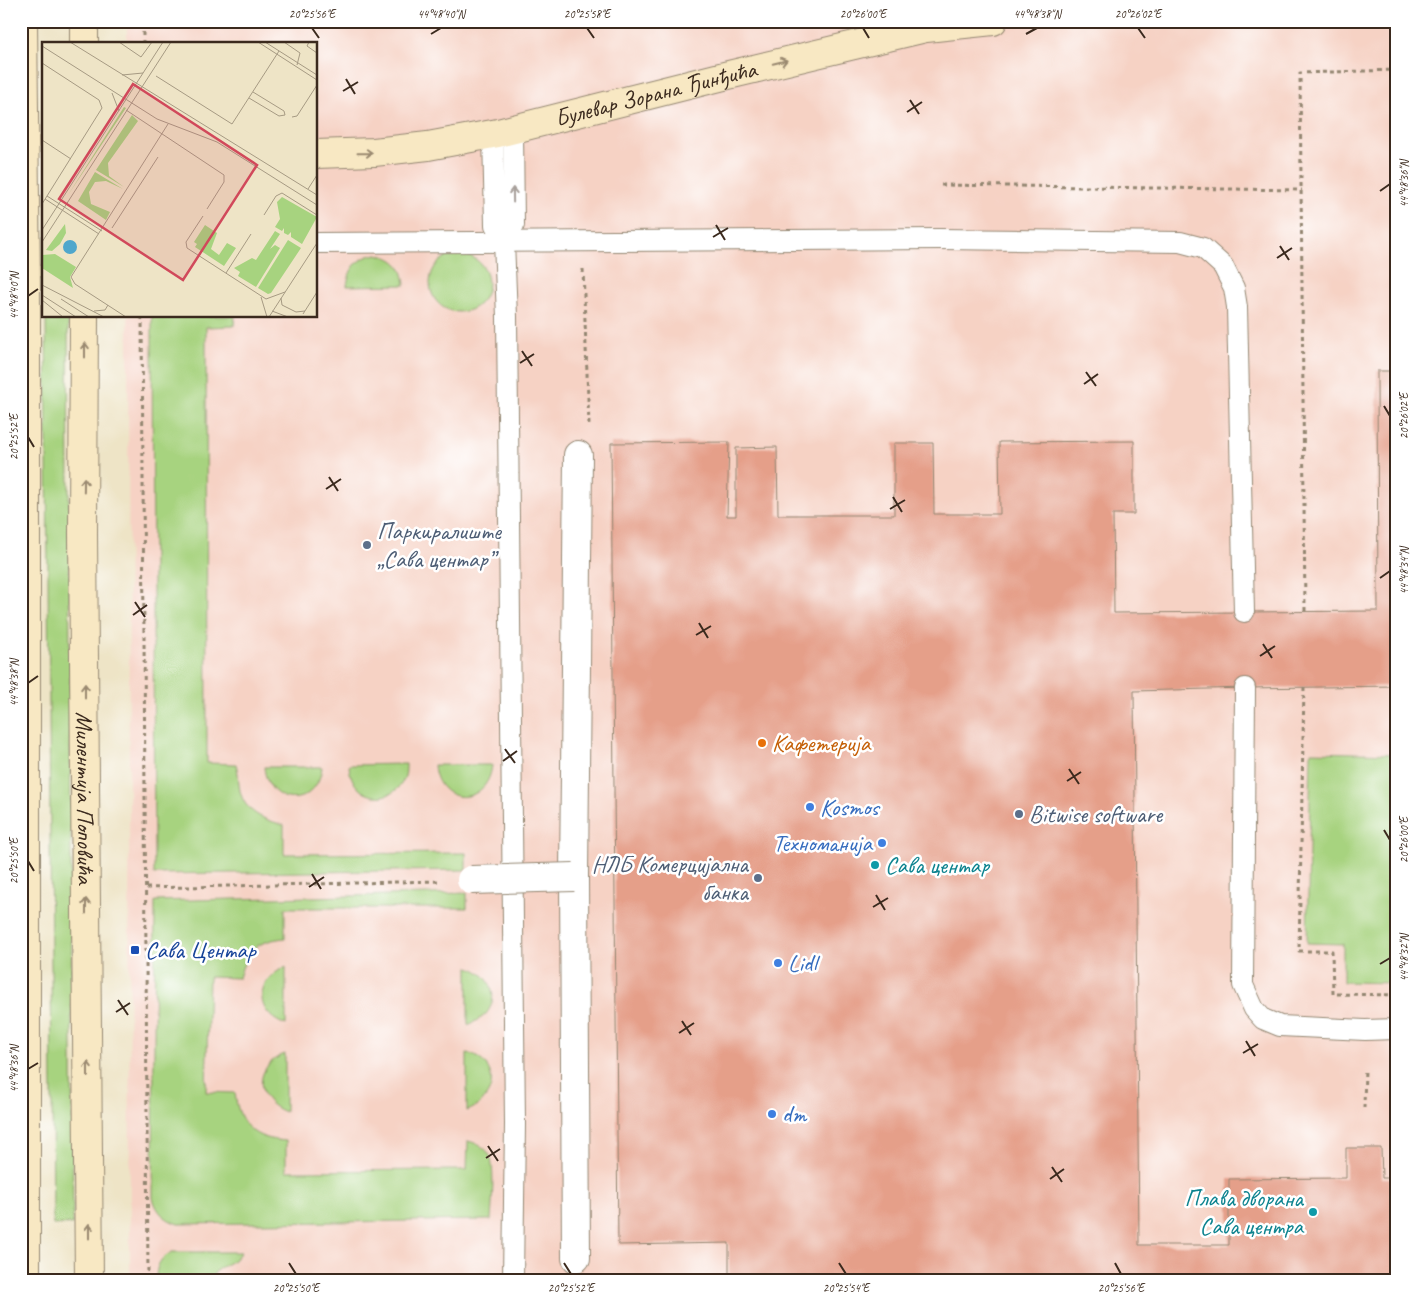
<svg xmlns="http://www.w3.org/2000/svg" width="1418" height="1301" viewBox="0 0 1418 1301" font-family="Caveat,sans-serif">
	<rect width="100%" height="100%" fill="#fff"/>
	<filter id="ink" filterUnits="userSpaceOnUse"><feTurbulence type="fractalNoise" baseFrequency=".02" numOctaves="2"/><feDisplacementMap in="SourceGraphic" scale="10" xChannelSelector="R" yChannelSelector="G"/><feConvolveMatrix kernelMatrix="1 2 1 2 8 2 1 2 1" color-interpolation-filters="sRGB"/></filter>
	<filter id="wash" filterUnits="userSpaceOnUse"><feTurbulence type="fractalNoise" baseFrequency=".0096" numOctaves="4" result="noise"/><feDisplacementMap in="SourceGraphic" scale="20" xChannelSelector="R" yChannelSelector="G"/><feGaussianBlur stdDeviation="1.12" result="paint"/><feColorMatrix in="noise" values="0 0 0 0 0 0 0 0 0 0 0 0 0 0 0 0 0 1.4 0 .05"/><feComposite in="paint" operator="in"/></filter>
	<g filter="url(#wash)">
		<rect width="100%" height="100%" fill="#eee4c6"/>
		<polygon fill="#f6d2c4" points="127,21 1397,21 1397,1280 130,1280 128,316 316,316 316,44 127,44"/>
		<g fill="#a7d37f" stroke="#717e4e">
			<path d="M377,254C397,259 403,266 405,285L347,286C349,267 359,257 377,254Z"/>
			<circle cx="459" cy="283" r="29"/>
			<polygon points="46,316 68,316 73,1224 53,1225"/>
			<path d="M152,316H235L234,326L206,327L207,763L236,764C239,773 238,782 240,791C245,813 265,820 284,825V854L466,853V870L154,874Z"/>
			<polygon points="1311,752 1397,754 1397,983 1343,982 1343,944 1307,943"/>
			<path d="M406,764C406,768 406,773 405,776C395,807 351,802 349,765Z"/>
			<path d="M434,765H492C488,807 437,807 434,765Z"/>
			<path d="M264,767H322C317,809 268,809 264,767Z"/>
			<path d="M467,893V908H285V938C256,941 247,950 239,978L209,977L206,1092L235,1093C239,1126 253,1139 286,1141V1171L467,1170L468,1141C476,1143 486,1147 490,1156C495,1169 492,1204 491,1220L178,1224C164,1219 157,1212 153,1198L155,901Z"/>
			<path d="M286,967V1025C253,1013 255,980 286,967Z"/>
			<path d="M468,967C489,972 501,996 486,1014C481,1019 474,1022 468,1025Z"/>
			<path d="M467,1053C501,1063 498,1099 467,1111Z"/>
			<path d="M285,1054V1112C253,1100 254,1065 285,1054Z"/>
			<path d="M172,1252H241L234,1260L218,1269L209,1280H156C156,1266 159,1259 172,1252Z"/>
		</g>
		<g id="blocks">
			<polygon fill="#e59f89" points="1377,371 1397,371 1397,686 1245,688 1134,691 1139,1245 1229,1245 1229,1179 1346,1178 1346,1148 1381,1148 1382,1178 1397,1178 1397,1280 729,1280 729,1243 618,1245 611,443 729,442 727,516 736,516 736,448 777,447 778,515 894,515 894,443 933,443 934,514 1000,514 999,442 1134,441 1134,514 1113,514 1114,613 1378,611"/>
		</g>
	</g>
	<g filter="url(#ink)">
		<use href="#blocks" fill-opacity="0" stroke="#948772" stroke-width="1"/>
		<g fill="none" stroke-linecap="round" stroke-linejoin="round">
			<g stroke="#948772" stroke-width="22">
				<g id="lane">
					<polyline points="493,134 495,225 504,241 507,317 515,1124 513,1280"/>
					<polyline points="504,241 514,225 513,129"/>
					<polyline points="316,243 939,239 1180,242 1203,248 1223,266 1234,288 1237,307 1244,612"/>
					<polyline points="1245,688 1243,985 1254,1009 1263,1019 1280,1026 1365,1030 1397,1029"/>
				</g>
			</g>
			<g stroke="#948772" stroke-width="30">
				<polyline id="street" points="576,1258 574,877 578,455"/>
			</g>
			<g stroke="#948772" stroke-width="30">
				<g id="secondary">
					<polyline points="23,21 26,290 26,1280"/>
					<polyline points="84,21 84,44"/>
					<path id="s1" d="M316,154L374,152L428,146L498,133L720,77L926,28L993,21"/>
					<path id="s2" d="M84,316L83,534L89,1280"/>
				</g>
			</g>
			<g stroke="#948772" stroke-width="3" stroke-dasharray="4 4" stroke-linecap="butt">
				<polyline points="143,44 143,21"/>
				<polyline points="941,185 1302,190"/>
				<polyline points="583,269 589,425"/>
				<polyline points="142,316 148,1280"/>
				<polyline points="1305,611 1300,73 1397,70"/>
				<polyline points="1304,687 1299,951 1332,951 1333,994 1397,995"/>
				<polyline points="146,888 440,881"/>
				<polyline points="1364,1108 1365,1068"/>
			</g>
			<use href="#lane" stroke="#fff" stroke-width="20"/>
			<use href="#street" stroke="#fff" stroke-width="28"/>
			<use href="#secondary" stroke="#f8e8c3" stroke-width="28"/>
			<g stroke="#948772" stroke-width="30" stroke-linecap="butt">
				<polyline id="street-bridge" points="471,880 574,877"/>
			</g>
			<use href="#street-bridge" stroke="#fff" stroke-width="28"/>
		</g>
		<defs><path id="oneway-shaft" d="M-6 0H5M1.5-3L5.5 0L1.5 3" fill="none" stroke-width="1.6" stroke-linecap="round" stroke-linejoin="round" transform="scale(1.25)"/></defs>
		<g stroke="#9a8970">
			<use href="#oneway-shaft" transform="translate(780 62) rotate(-14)"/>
			<use href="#oneway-shaft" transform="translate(365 153) rotate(-1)"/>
			<use href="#oneway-shaft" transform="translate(85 350) rotate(-90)"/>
			<use href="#oneway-shaft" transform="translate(84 485) rotate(-89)"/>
			<use href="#oneway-shaft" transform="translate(85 691) rotate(-90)"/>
			<use href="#oneway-shaft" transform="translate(86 906) rotate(-90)"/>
			<use href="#oneway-shaft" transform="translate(88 1069) rotate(-90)"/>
			<use href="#oneway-shaft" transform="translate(89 1231) rotate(-90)"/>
		</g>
		<use stroke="#a79f9a" href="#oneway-shaft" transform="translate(513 195) rotate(-91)"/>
	</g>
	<path fill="none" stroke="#3b2a1e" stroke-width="2" d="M312,28L319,38M587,28L594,38M863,28L869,38M1138,28L1145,38M431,34L441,28M1026,34L1037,28M346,79L355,94M343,91L358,82M910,100L919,114M907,112L922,102M1380,191L1390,184M716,225L725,240M713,237L728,228M1280,246L1289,260M1277,258L1292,248M28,296L38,289M522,351L532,366M520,363L534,354M1086,372L1096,386M1084,384L1098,374M1384,406L1390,416M28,437L34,447M329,477L338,491M326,489L341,479M893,497L902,512M890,509L905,500M1380,578L1390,571M135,602L145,617M133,615L147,605M699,623L708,638M696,635L711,626M1263,644L1272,658M1260,656L1275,646M28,683L38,676M505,749L515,763M503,761L517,751M1069,769L1079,784M1067,781L1081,772M1384,830L1390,840M28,861L34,871M312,874L321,889M309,887L324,877M876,895L885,910M873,907L888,898M1380,964L1390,958M118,1000L128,1015M116,1012L130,1003M682,1021L691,1035M679,1033L694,1023M1246,1041L1255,1056M1243,1053L1258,1044M28,1069L38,1063M488,1146L498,1161M486,1158L500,1149M1052,1167L1062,1182M1050,1179L1064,1169M289,1263L296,1274M564,1263L571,1274M839,1263L846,1274M1115,1263L1121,1274"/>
	<g fill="#5c6f8a" stroke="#fff" stroke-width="2">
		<circle cx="367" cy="545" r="5"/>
		<circle cx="1019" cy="814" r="5"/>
		<circle cx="758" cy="878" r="5"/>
	</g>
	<circle fill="#e8710a" stroke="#fff" stroke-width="2" cx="762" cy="743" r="5"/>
	<g fill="#3f7fe0" stroke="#fff" stroke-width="2">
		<circle cx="810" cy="807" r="5"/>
		<circle cx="882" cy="843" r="5"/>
		<circle cx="778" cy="963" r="5"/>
		<circle cx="772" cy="1114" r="5"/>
	</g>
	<g fill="#0f9aa8" stroke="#fff" stroke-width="2">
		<circle cx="875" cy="865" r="5"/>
		<circle cx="1313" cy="1212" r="5"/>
	</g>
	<rect fill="#1a4fb4" stroke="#fff" stroke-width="2" x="130" y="945" width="10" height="10" rx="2.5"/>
	<g text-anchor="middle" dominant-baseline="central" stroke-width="5" stroke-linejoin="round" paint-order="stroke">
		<g font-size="24" fill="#3b2a1e" stroke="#fff">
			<text stroke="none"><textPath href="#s1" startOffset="346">Булевар Зорана Ђинђића</textPath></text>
			<text stroke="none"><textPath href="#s2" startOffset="482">Милентија Поповића</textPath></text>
		</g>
		<g font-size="24" fill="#4e5e75" stroke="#fff" text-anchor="start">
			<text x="377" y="531">Паркиралиште<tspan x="377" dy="28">„Сава центар”</tspan></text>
			<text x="1029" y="814">Bitwise software</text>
			<text x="748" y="864" text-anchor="end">НЛБ Комерцијална<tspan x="748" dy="28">банка</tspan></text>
		</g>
		<g font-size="24" fill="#c56008" stroke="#fff" text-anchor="start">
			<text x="772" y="743">Кафетерија</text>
		</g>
		<g font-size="24" fill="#366cbe" stroke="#fff" text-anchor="start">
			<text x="820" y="807">Kosmos</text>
			<text x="872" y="843" text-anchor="end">Техноманија</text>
			<text x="788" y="963">Lidl</text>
			<text x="782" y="1114">dm</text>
		</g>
		<g font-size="24" fill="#0d838f" stroke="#fff" text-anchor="start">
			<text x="885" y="865">Сава центар</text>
			<text x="1303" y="1198" text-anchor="end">Плава дворана<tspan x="1303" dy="28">Сава центра</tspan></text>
		</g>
		<g font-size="24" fill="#164399" stroke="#fff" text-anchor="start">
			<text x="145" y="950">Сава Центар</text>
		</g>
	</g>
	<g transform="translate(42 42)">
		<rect width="275" height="275" fill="#eee4c6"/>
		<path d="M82,65L84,66L26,153ZM90,73L96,79L66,121L67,134L82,145L54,128ZM53,130L81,147L64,139L53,140L47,150L49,162L68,170L64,178L36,159ZM240,155L275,175L260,202L249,195V190L246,193L242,191V186L240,189L233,185L238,177L235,160ZM23,182L24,191L18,202L10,209L4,208ZM163,183L175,191L169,207L177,213L185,201L194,206L182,224L153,205L155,202L152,200ZM233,189L238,192L228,207L233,203L238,206L214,245L196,234L198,230L192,226L210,216L214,218ZM246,198L259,206L229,251L226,252L216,246ZM13,212L34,225L28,235L31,246L0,226V213Z" fill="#a7d37f"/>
		<path d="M21 205a7 7 0 1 1 14 0a7 7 0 1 1-14 0Z" fill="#4fa7cc"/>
		<path fill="none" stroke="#a69a83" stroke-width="1" d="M28,0L275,153M77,0L99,15L110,0M216,0L275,38M223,0L275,33M242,0L258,11L255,23M267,0L265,4L275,11M0,4L115,77L175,100L275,163M0,21L57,58L60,66L0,162M80,33L101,31M114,34L190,82L237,9M70,51L77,69M207,56L237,74L243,73L242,69L211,50M84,68L182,133V140L165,167M250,75L255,74L275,43M0,98L29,117M266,147L275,133M5,154L60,189M3,157L57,192M222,173L234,154L240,151L275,173M161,174L144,200L145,206L224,257L243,250M70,186L116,115M0,188L121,0M0,200L129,0M184,231L209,192M0,243L62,275M0,253L34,275M219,255L225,275M239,256L240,263L254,270L263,269M19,257L47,275M0,258L21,275M52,269L63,268L66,263M230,269L246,275M261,272L275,250M84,275L33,242L29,235L126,82M227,275L275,201"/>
		<path fill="#d1495b" fill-opacity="0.15" stroke="#d1495b" stroke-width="2.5" d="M91,42L215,123L141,238L17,157Z"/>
		<rect width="275" height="275" fill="none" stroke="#3b2a1e" stroke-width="2.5"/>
	</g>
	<rect width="1418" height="1301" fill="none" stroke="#fff" stroke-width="55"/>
	<rect x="28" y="28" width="1362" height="1246" fill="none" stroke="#3b2a1e" stroke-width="2"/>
	<g font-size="12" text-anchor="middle" fill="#3b2a1e">
		<text x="312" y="18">20°25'56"E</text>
		<text x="441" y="18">44°48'40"N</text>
		<text x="587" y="18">20°25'58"E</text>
		<text x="863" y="18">20°26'00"E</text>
		<text x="1037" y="18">44°48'38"N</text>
		<text x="1138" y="18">20°26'02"E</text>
		<text transform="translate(1404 184) rotate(-90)" y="4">44°48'36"N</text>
		<text transform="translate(14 296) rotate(-90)" y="4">44°48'40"N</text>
		<text transform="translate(1404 416) rotate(-90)" y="4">20°26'02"E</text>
		<text transform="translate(14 437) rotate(-90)" y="4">20°25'52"E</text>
		<text transform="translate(1404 571) rotate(-90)" y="4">44°48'34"N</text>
		<text transform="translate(14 683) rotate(-90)" y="4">44°48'38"N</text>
		<text transform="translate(1404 840) rotate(-90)" y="4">20°26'00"E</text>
		<text transform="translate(14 861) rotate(-90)" y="4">20°25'50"E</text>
		<text transform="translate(1404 958) rotate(-90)" y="4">44°48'32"N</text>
		<text transform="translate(14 1069) rotate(-90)" y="4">44°48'36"N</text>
		<text x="296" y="1292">20°25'50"E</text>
		<text x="571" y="1292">20°25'52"E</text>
		<text x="846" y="1292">20°25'54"E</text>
		<text x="1121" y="1292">20°25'56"E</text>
	</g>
</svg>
